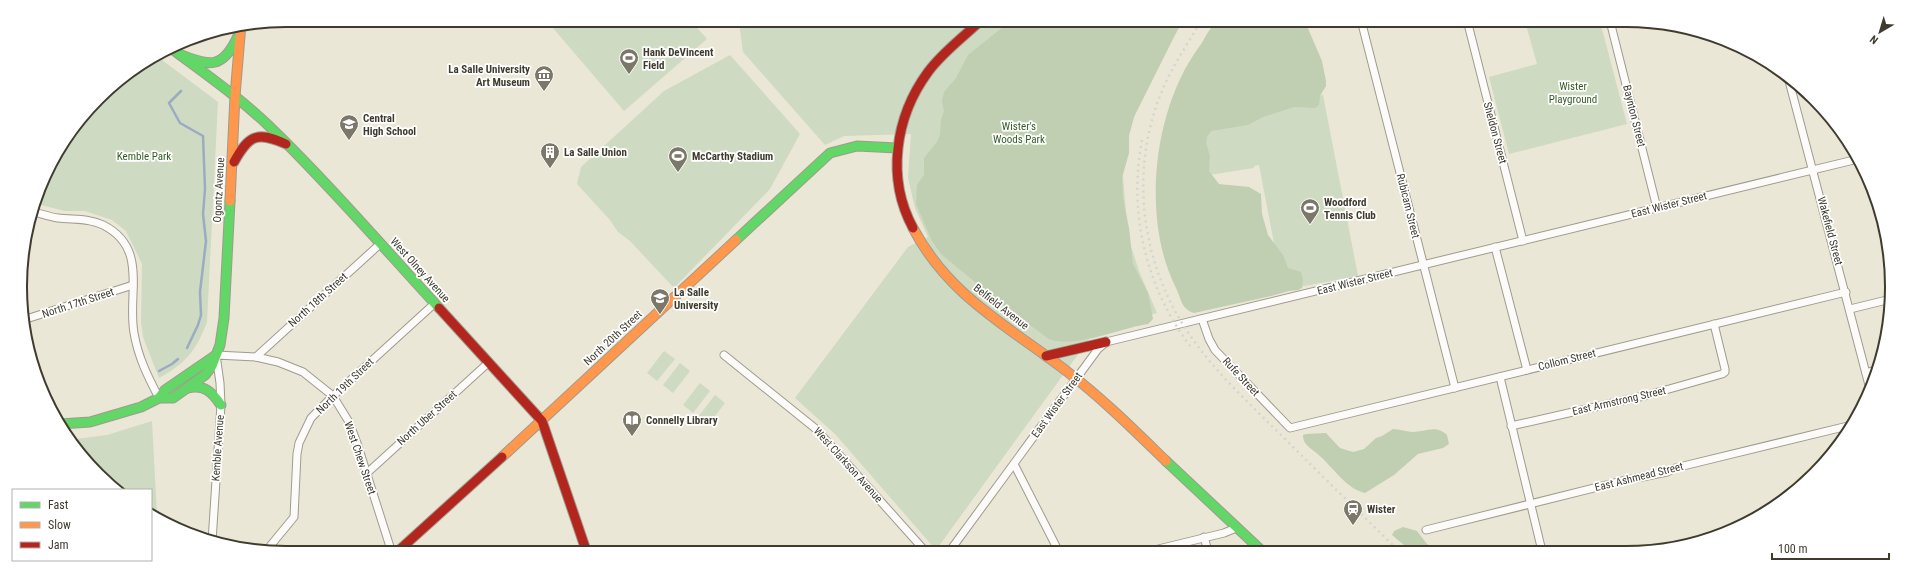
<svg xmlns="http://www.w3.org/2000/svg" width="1912" height="573" viewBox="0 0 1912 573" font-family="'Roboto Condensed',sans-serif">
	<rect width="100%" height="100%" fill="#ebe7d6"/>
	<g fill="#cedac1">
		<polygon points="561,21 692,22 707,39 624,111 553,28"/>
		<polygon points="739,22 1182,23 1140,93 1122,164 1128,237 1139,271 1157,313 1092,335 936,550 835,434 795,398 908,247 928,237 915,208 908,178 911,134 844,136 825,145 743,52"/>
		<polygon points="1526,25 1601,25 1627,124 1509,154 1489,77 1537,64"/>
		<polygon points="730,55 800,134 770,189 674,288 630,241 618,232 610,220 577,184 581,167 664,91"/>
		<path d="M158,57L218,102L207,322C196,351 186,363 159,378L143,337L141,322L142,264L126,231L112,220L85,211H65L37,204L48,168L75,124L111,86Z"/>
		<polygon points="1323,95 1358,276 1283,290 1259,165 1254,166 1254,168 1209,175 1198,119"/>
		<polygon points="664,351 675,359 657,381 647,373"/>
		<polygon points="680,363 690,371 673,393 663,385"/>
		<polygon points="700,383 710,391 693,413 683,405"/>
		<polygon points="715,395 725,403 708,425 698,417"/>
		<polygon points="152,421 157,515 157,518 151,515 151,490 116,490 98,475 69,440 107,435"/>
	</g>
	<g fill="#c0cfb1">
		<path d="M1008,23H1181L1134,117L1129,135V153L1122,178L1123,198L1129,228L1133,264L1148,293L1153,319L1148,324C1120,328 1076,349 1049,339L1009,310L941,254L932,241L916,204L917,185L924,175V158L937,142L940,135L941,120L944,111L942,101L944,92L956,78L968,55Z"/>
		<path d="M1216,23L1306,24L1322,61L1326,81V86L1320,96L1319,105L1315,108L1294,107L1263,117L1248,125L1211,131L1207,137L1206,143L1210,156L1209,171L1219,184L1249,187L1261,194L1262,214L1268,235L1283,255L1288,268L1301,272L1303,281L1302,288L1298,290L1289,291L1271,296L1194,313C1181,309 1181,298 1176,288C1141,219 1153,109 1199,47C1205,39 1208,29 1216,23Z"/>
		<path d="M1393,429C1400,429 1407,432 1413,432C1424,432 1436,424 1447,435L1449,444L1443,448L1418,454L1394,475L1365,493C1347,489 1334,469 1321,457C1316,452 1310,449 1306,444C1304,442 1303,439 1303,435L1306,434L1326,433L1340,448L1353,452L1364,449L1376,438L1382,436Z"/>
		<polygon points="1403,527 1417,531 1427,544 1438,551 1411,551 1392,535 1394,531"/>
	</g>
	<g fill="none" stroke-linecap="round" stroke-linejoin="round">
		<g stroke="#9babc3" stroke-width="2.5">
			<polyline points="181,91 169,103 180,123 203,136 205,189 203,214 206,241 200,292 201,315 198,325 187,348"/>
			<polyline points="159,371 172,364 178,359"/>
		</g>
		<g stroke="#9f9b8e" stroke-width="9">
			<g id="street">
				<polyline points="1362,24 1455,388"/>
				<polyline points="1468,24 1523,241"/>
				<polyline points="1611,25 1657,208"/>
				<polyline points="1788,77 1869,385"/>
				<path d="M34,212C42,214 50,217 58,218C73,220 89,218 103,225C149,248 127,294 134,333C138,357 148,377 159,398"/>
				<polyline points="1495,247 1527,370"/>
				<polyline points="1850,309 1891,299"/>
				<polyline points="1202,319 1209,339 1215,350 1290,428 1846,292"/>
				<polyline points="23,320 133,285"/>
				<polyline points="724,355 816,429 926,552"/>
				<polyline points="256,357 380,244"/>
				<polyline points="1866,373 1875,370"/>
				<polyline points="1500,377 1542,551"/>
				<polyline points="1511,426 1648,395 1722,374 1725,372 1725,369 1714,324"/>
				<polyline points="1014,464 1059,552"/>
				<polyline points="366,474 488,363"/>
				<polyline points="1426,530 1622,481 1667,472 1675,468 1852,425"/>
				<polyline points="1204,537 1208,551"/>
				<polyline points="212,541 221,405 220,383 216,355 256,357 278,362 303,372 333,396 349,422 357,443 392,553"/>
				<polyline points="266,551 294,517 297,454 299,443 311,418 333,396 434,304"/>
				<polyline points="949,552 1098,349 1106,342 1858,159"/>
				<polyline points="1146,552 1224,533 1236,528"/>
			</g>
		</g>
		<g stroke="#9f9b8e" stroke-width="11">
			<g id="fast">
				<path d="M171,48C204,73 239,97 269,126C328,183 383,247 439,308"/>
				<path d="M179,54C210,67 223,69 238,36"/>
				<polyline points="736,240 830,153 857,146 897,148"/>
				<path d="M188,388C204,384 212,392 221,405"/>
				<polyline points="159,398 165,390 216,355"/>
				<polyline points="60,424 90,422 141,407 159,398 173,398 205,375 212,366 220,345 224,318 230,201"/>
				<polyline points="1166,461 1262,551"/>
			</g>
		</g>
		<g stroke="#9f9b8e" stroke-width="11">
			<g id="slow">
				<polyline points="230,201 235,96 241,24"/>
				<path d="M913,228C949,297 1010,327 1069,373C1104,400 1135,431 1166,461"/>
				<polyline points="502,457 736,240"/>
			</g>
		</g>
		<g stroke="#9f9b8e" stroke-width="11">
			<g id="jam">
				<path d="M234,162C249,135 257,131 286,144"/>
				<path d="M913,228C886,178 895,117 928,72C942,53 961,39 978,23"/>
				<polyline points="439,308 542,421 587,553"/>
				<polyline points="1046,356 1106,342"/>
				<polyline points="396,553 502,457"/>
			</g>
		</g>
		<use href="#street" stroke="#fcfbf9" stroke-width="7"/>
		<use href="#fast" stroke="#63d668" stroke-width="9"/>
		<use href="#slow" stroke="#ff974d" stroke-width="9"/>
		<use href="#jam" stroke="#b3261e" stroke-width="9"/>
		<g stroke="#d6d4cf" stroke-width="2.5" stroke-dasharray="2 4" stroke-linecap="butt">
			<path d="M1200,23C1188,43 1175,62 1165,84C1127,168 1140,267 1194,341C1219,376 1252,406 1283,437C1321,475 1360,513 1399,551"/>
			<path d="M1142,140C1128,213 1146,287 1190,346"/>
		</g>
	</g>
	<defs>
		<g id="stadium-pin" transform="scale(1)"><path d="M0 17L-7.5 6A9.5 9.5 0 1 1 7.5 6Z" fill="#7b7869" stroke="#fff"/><path d="M0-5a6.5 5 0 1 0 0 10a6.5 5 0 1 0 0-10ZM-3.5-1.8h7v3.6h-7Z" fill="#fff"/></g>
		<g id="museum-pin" transform="scale(1)"><path d="M0 17L-7.5 6A9.5 9.5 0 1 1 7.5 6Z" fill="#7b7869" stroke="#fff"/><path d="M0-6L6-3V-2H-6V-3ZM-5-1h2V3h-2ZM-1-1h2V3h-2ZM3-1h2V3H3ZM-6 4H6V6H-6Z" fill="#fff"/></g>
		<g id="school-pin" transform="scale(1)"><path d="M0 17L-7.5 6A9.5 9.5 0 1 1 7.5 6Z" fill="#7b7869" stroke="#fff"/><path d="M0-5L7-2L0 1L-7-2ZM-4 1L0 2.5L4 1V4Q0 6-4 4Z" fill="#fff"/></g>
		<g id="building-pin" transform="scale(1)"><path d="M0 17L-7.5 6A9.5 9.5 0 1 1 7.5 6Z" fill="#7b7869" stroke="#fff"/><path d="M-4-6H4V6H1V3H-1V6H-4ZM-2.5-4.3h1.7v1.8h-1.7ZM.8-4.3h1.7v1.8H.8ZM-2.5-1h1.7V.8h-1.7ZM.8-1h1.7V.8H.8Z" fill="#fff"/></g>
		<g id="university-pin" transform="scale(1)"><path d="M0 17L-7.5 6A9.5 9.5 0 1 1 7.5 6Z" fill="#7b7869" stroke="#fff"/><path d="M0-5L7-2L0 1L-7-2ZM-4 1L0 2.5L4 1V4Q0 6-4 4Z" fill="#fff"/></g>
		<g id="library-pin" transform="scale(1)"><path d="M0 17L-7.5 6A9.5 9.5 0 1 1 7.5 6Z" fill="#7b7869" stroke="#fff"/><path d="M-6-4Q-3-5.5-.7-3.5V5Q-3 3-6 4ZM6-4Q3-5.5 .7-3.5V5Q3 3 6 4Z" fill="#fff"/></g>
		<g id="station-pin" transform="scale(1)"><path d="M0 17L-7.5 6A9.5 9.5 0 1 1 7.5 6Z" fill="#7b7869" stroke="#fff"/><path d="M-3-6H3Q5-6 5-4V2Q5 4 3 4L4.5 6H3L1.5 4h-3L-3 6H-4.5L-3 4Q-5 4-5 2V-4Q-5-6-3-6ZM-3.5-4v3h7v-3ZM-3.5 1v1.5H-2V1ZM2 1v1.5H3.5V1Z" fill="#fff"/></g>
	</defs>
	<g fill-rule="evenodd">
		<use href="#stadium-pin" x="629" y="58"/>
		<use href="#museum-pin" x="544" y="75"/>
		<use href="#school-pin" x="349" y="124"/>
		<use href="#building-pin" x="550" y="152"/>
		<use href="#stadium-pin" x="678" y="156"/>
		<use href="#stadium-pin" x="1310" y="208"/>
		<use href="#university-pin" x="660" y="298"/>
		<use href="#library-pin" x="632" y="420"/>
		<use href="#station-pin" x="1353" y="509"/>
	</g>
	<g text-anchor="middle" dominant-baseline="central" stroke-width="3.5" stroke-linejoin="round" paint-order="stroke">
		<g font-size="11" font-weight="bold" fill="#3f3c2f" stroke="#fff" text-anchor="start">
			<text x="643" y="52">Hank DeVincent<tspan x="643" dy="13">Field</tspan></text>
			<text x="530" y="69" text-anchor="end">La Salle University<tspan x="530" dy="13">Art Museum</tspan></text>
			<text x="363" y="118">Central<tspan x="363" dy="13">High School</tspan></text>
			<text x="564" y="152">La Salle Union</text>
			<text x="692" y="156">McCarthy Stadium</text>
			<text x="1324" y="202">Woodford<tspan x="1324" dy="13">Tennis Club</tspan></text>
			<text x="674" y="292">La Salle<tspan x="674" dy="13">University</tspan></text>
			<text x="646" y="420">Connelly Library</text>
			<text x="1367" y="509">Wister</text>
		</g>
		<g font-size="11" fill="#335d25" stroke="#fff">
			<text x="1573" y="86">Wister<tspan x="1573" dy="13">Playground</tspan></text>
			<text x="1019" y="126">Wister's<tspan x="1019" dy="13">Woods Park</tspan></text>
			<text x="144" y="156">Kemble Park</text>
		</g>
		<g font-size="11" fill="#3f3c2f" stroke="#fff">
			<text transform="translate(1634 116) rotate(76)">Baynton Street</text>
			<text transform="translate(1495 133) rotate(75)">Sheldon Street</text>
			<text transform="translate(219 190) rotate(-87)">Ogontz Avenue</text>
			<text transform="translate(1669 205) rotate(-14)">East Wister Street</text>
			<text transform="translate(1408 206) rotate(76)">Rubicam Street</text>
			<text transform="translate(1830 231) rotate(75)">Wakefield Street</text>
			<text transform="translate(420 270) rotate(48)">West Olney Avenue</text>
			<text transform="translate(1355 282) rotate(-14)">East Wister Street</text>
			<text transform="translate(318 300) rotate(-42)">North 18th Street</text>
			<text transform="translate(78 303) rotate(-18)">North 17th Street</text>
			<text transform="translate(1001 307) rotate(38)">Belfield Avenue</text>
			<text transform="translate(613 338) rotate(-43)">North 20th Street</text>
			<text transform="translate(1567 360) rotate(-14)">Collom Street</text>
			<text transform="translate(1241 377) rotate(47)">Rufe Street</text>
			<text transform="translate(345 386) rotate(-44)">North 19th Street</text>
			<text transform="translate(1619 401) rotate(-13)">East Armstrong Street</text>
			<text transform="translate(1057 405) rotate(-54)">East Wister Street</text>
			<text transform="translate(427 418) rotate(-42)">North Uber Street</text>
			<text transform="translate(218 448) rotate(-86)">Kemble Avenue</text>
			<text transform="translate(360 458) rotate(71)">West Chew Street</text>
			<text transform="translate(848 465) rotate(48)">West Clarkson Avenue</text>
			<text transform="translate(1639 477) rotate(-14)">East Ashmead Street</text>
		</g>
	</g>
	<path d="M0 0H1912V573H0ZM286 27H1626A259 259 0 0 1 1885 286V287A259 259 0 0 1 1626 546H286A259 259 0 0 1 27 287V286A259 259 0 0 1 286 27Z" fill="#fff" fill-rule="evenodd"/>
	<path fill="none" stroke="#3f3c2f" stroke-width="2" d="M286 27H1626A259 259 0 0 1 1885 286V287A259 259 0 0 1 1626 546H286A259 259 0 0 1 27 287V286A259 259 0 0 1 286 27Z"/>
	<rect x="12" y="489" width="140" height="72" fill="#ffffff" stroke="#b2b1ac"/>
	<rect x="20" y="502" width="20" height="6" fill="#63d668" stroke="#b2b1ac"/>
	<text x="48" y="509" font-size="12" fill="#3f3c2f">Fast</text>
	<rect x="20" y="522" width="20" height="6" fill="#ff974d" stroke="#b2b1ac"/>
	<text x="48" y="529" font-size="12" fill="#3f3c2f">Slow</text>
	<rect x="20" y="542" width="20" height="6" fill="#b3261e" stroke="#b2b1ac"/>
	<text x="48" y="549" font-size="12" fill="#3f3c2f">Jam</text>
	<g transform="translate(1880 32) rotate(218)" stroke="#ffffff" stroke-width="3" paint-order="stroke">
	<path d="M0-3L7 15L0 10L-7 15Z" fill="#3f3c2f"/>
	<text y="-6" font-size="11" font-weight="bold" text-anchor="middle" fill="#3f3c2f">N</text>
	</g>
	<path d="M1772 553v6h117v-6" fill="none" stroke="#3f3c2f" stroke-width="2"/>
	<text x="1778" y="553" font-size="12" fill="#3f3c2f" stroke="#ffffff" stroke-width="3" paint-order="stroke">100 m</text>
</svg>
